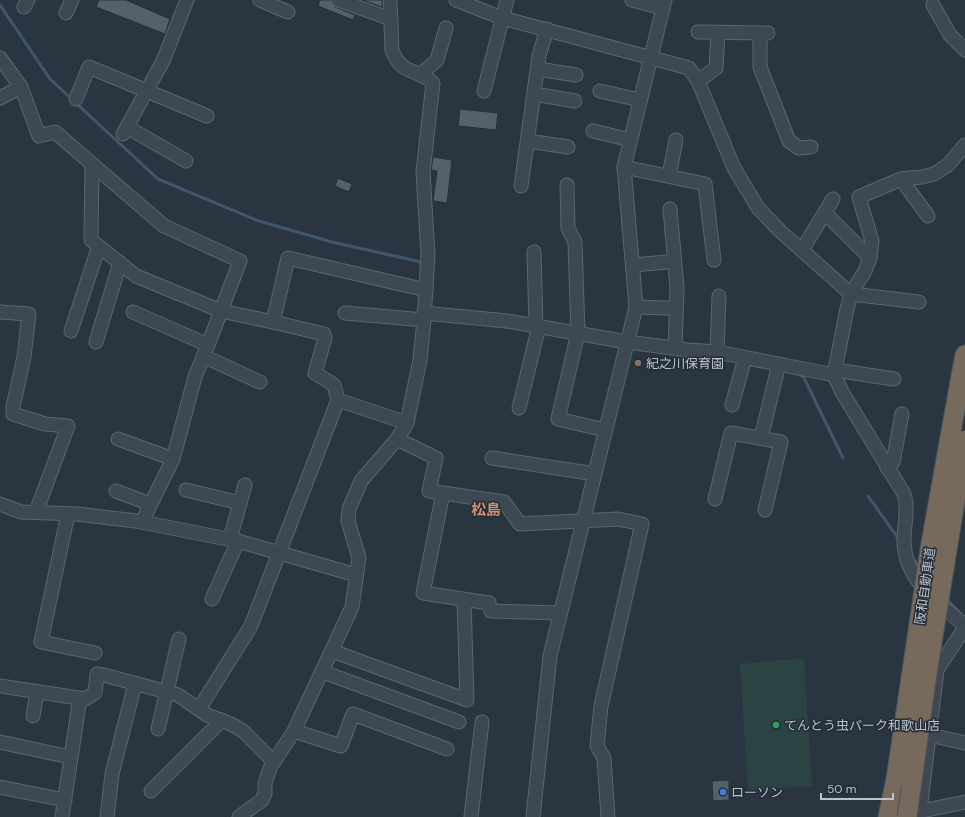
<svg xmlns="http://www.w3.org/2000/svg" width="965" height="817" viewBox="0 0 965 817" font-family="'DM Sans','Noto Sans JP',sans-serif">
	<rect width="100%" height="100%" fill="#293642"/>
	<polygon fill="#2b4343" points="804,658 812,786 748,790 740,664"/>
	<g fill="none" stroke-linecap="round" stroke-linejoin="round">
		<g stroke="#40566a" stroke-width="3">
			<polyline points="0,5 50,79 158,179 259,221 332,242 417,261 420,262 422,268"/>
			<polyline points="797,373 804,378 843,458"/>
			<polyline points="868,496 900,541"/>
			<polyline points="912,557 920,568"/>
			<polyline points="946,598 961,614"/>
		</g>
	</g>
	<g fill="#53616d" stroke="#242f39">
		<polygon points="99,0 126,0 170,19 165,34 96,7"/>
		<polygon points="320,0 330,0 335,7 355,15 353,20 318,6"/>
		<polygon points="362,0 382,0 382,7"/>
		<polygon points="460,109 498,113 496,130 458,126"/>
		<polygon points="433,157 452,160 447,203 433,201 437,171 431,170"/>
		<polygon points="338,178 352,184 349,192 335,186"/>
		<polygon points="729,780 729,800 713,801 712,781"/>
	</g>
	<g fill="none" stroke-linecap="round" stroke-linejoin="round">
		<g stroke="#5c666f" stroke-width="15">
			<g id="minor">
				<polyline points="260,0 288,12"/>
				<polyline points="338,0 391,19"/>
				<polyline points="456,0 502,18 689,68 698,81 734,168 758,208 780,231 851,294 919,302"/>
				<polyline points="632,0 663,8"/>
				<polyline points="933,5 950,35 965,50"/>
				<polyline points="24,7 28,0"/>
				<polyline points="66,13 72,0"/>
				<polyline points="698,32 768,33"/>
				<polyline points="760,34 760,67 789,141 799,148 811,147"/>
				<polyline points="0,58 21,87 39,136 55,132 92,164"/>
				<polyline points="538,69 576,75"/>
				<polyline points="420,75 437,60 446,28"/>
				<polyline points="698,81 716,68 718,33"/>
				<polyline points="484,91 507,0"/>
				<polyline points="600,91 640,100"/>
				<polyline points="534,94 575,101"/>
				<polyline points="0,98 21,87"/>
				<polyline points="76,99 89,67 207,116"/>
				<polyline points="127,127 186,161"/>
				<polyline points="593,131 631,140"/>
				<polyline points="123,134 163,61 187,0"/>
				<polyline points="528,141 568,147"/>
				<path d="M965,145L948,165L934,174L922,177L901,179L859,197L872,241L870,258L865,271L851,294L847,309L834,375L842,392L904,494C909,508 904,524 904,540C904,579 937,603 965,625"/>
				<polyline points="624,167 705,184 714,260"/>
				<polyline points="669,176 676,140"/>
				<polyline points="901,179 928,216"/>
				<polyline points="567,185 568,228 575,242 578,333 558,419 605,430"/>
				<polyline points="521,186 539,56 547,29"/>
				<polyline points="670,209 677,288 675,349"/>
				<polyline points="825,213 870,258"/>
				<polyline points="802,250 833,199"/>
				<polyline points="534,252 536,326"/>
				<polyline points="633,265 667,262"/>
				<polyline points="636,307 667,308"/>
				<polyline points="0,312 29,314 24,357 13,407 13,414 45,424 68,426 36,512"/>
				<polyline points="133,312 208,345 195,377 173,459 142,522"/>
				<polyline points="345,313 424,320"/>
				<polyline points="424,313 507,321 627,342 688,350 717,352 834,375"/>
				<polyline points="273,322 324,334 325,338 315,373 334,385 338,400 407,423"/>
				<polyline points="71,331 99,246"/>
				<polyline points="96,342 120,263"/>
				<polyline points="208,345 221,311 136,276 91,240 92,164 164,226 240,261 221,311 273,322 288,258 426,290"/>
				<polyline points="717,352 719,296"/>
				<polyline points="203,356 260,382"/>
				<polyline points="835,370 894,379"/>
				<polyline points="732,405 745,358"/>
				<polyline points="519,408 539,326"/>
				<polyline points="761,438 779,364"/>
				<polyline points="118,439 173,459"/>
				<polyline points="397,439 436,458 429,491 504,502 520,524 618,519 642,524 601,706 597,746 604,758 608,817"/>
				<polyline points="492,458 595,474"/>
				<polyline points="887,468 893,462 902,414"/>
				<polyline points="186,490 240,503"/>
				<polyline points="116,491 150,504"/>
				<polyline points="443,493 423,593 489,603 491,611 559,613"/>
				<polyline points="715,499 731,433 781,442 765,510"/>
				<polyline points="0,504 21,512 77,514 136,521 238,541 356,575"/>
				<polyline points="68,514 41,642 95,653"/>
				<polyline points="230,539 245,485"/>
				<polyline points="212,599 238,541"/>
				<polyline points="332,651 467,700 464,600"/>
				<polyline points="323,672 459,722"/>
				<polyline points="0,686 85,699 95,693 97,674 104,675 178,695 207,715 231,724 243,731 274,762"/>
				<polyline points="199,709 251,626 338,400"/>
				<polyline points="33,716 37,692"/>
				<polyline points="158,729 179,639"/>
				<polyline points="294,731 341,746 353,714 447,749"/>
				<polyline points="929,735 965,743"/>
				<polyline points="0,742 70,757"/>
				<polyline points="0,787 65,800"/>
				<polyline points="151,791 222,720"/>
				<polyline points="920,810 937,670 965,627"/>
				<polyline points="912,813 965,802"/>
				<polyline points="62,817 80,698"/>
				<polyline points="107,817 112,774 135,684"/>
				<path d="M239,817L262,800L265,793V783L271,766L294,731L352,607L359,558L348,521L349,509L361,481L397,439L407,423L420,360L424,320L428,255L423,172L433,83C417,67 402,77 392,50L390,0"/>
				<polyline points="471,817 482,722"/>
				<polyline points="533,817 550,656 636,307 624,167 665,0"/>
			</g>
		</g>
		<g stroke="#48535c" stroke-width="21">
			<g id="highway">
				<polyline points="961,376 965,355"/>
				<polyline points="888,817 896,779"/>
			</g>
		</g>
		<use href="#minor" stroke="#3d4852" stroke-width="13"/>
		<use href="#highway" stroke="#77695b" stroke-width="19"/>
		<g stroke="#48535c" stroke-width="21" stroke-linecap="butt">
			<g id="highway-bridge">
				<polyline points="896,779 931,543 961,376"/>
				<polyline points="907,817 928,667 965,440"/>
			</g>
		</g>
		<use href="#highway-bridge" stroke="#77695b" stroke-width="19"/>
	</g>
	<circle fill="#8d6e63" stroke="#222d37" stroke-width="1.5" cx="638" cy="363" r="4"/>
	<circle fill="#2e9e5b" stroke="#222d37" stroke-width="1.5" cx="776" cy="725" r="4"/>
	<circle fill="#3f7fe0" stroke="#222d37" stroke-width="1.5" cx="723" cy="792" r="4"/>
	<g text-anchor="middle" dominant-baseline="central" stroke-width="3" stroke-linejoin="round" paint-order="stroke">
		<g font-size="13" fill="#bbc3cc" stroke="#222d37" text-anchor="start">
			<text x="646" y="363">紀之川保育園</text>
			<text x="784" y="725">てんとう虫パーク和歌山店</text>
			<text x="731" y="792">ローソン</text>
		</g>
		<g font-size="13" fill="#bbc3cc" stroke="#222d37">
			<text transform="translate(925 586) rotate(-82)">阪和自動車道</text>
		</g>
		<g font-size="15" font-weight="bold" fill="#d09171" stroke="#222d37">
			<text x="486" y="510">松島</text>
		</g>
	</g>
	<path d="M821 793v6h72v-6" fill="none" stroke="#bbc3cc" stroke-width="2"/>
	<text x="827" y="793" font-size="12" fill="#bbc3cc" stroke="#222d37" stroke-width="3" paint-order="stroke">50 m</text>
</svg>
